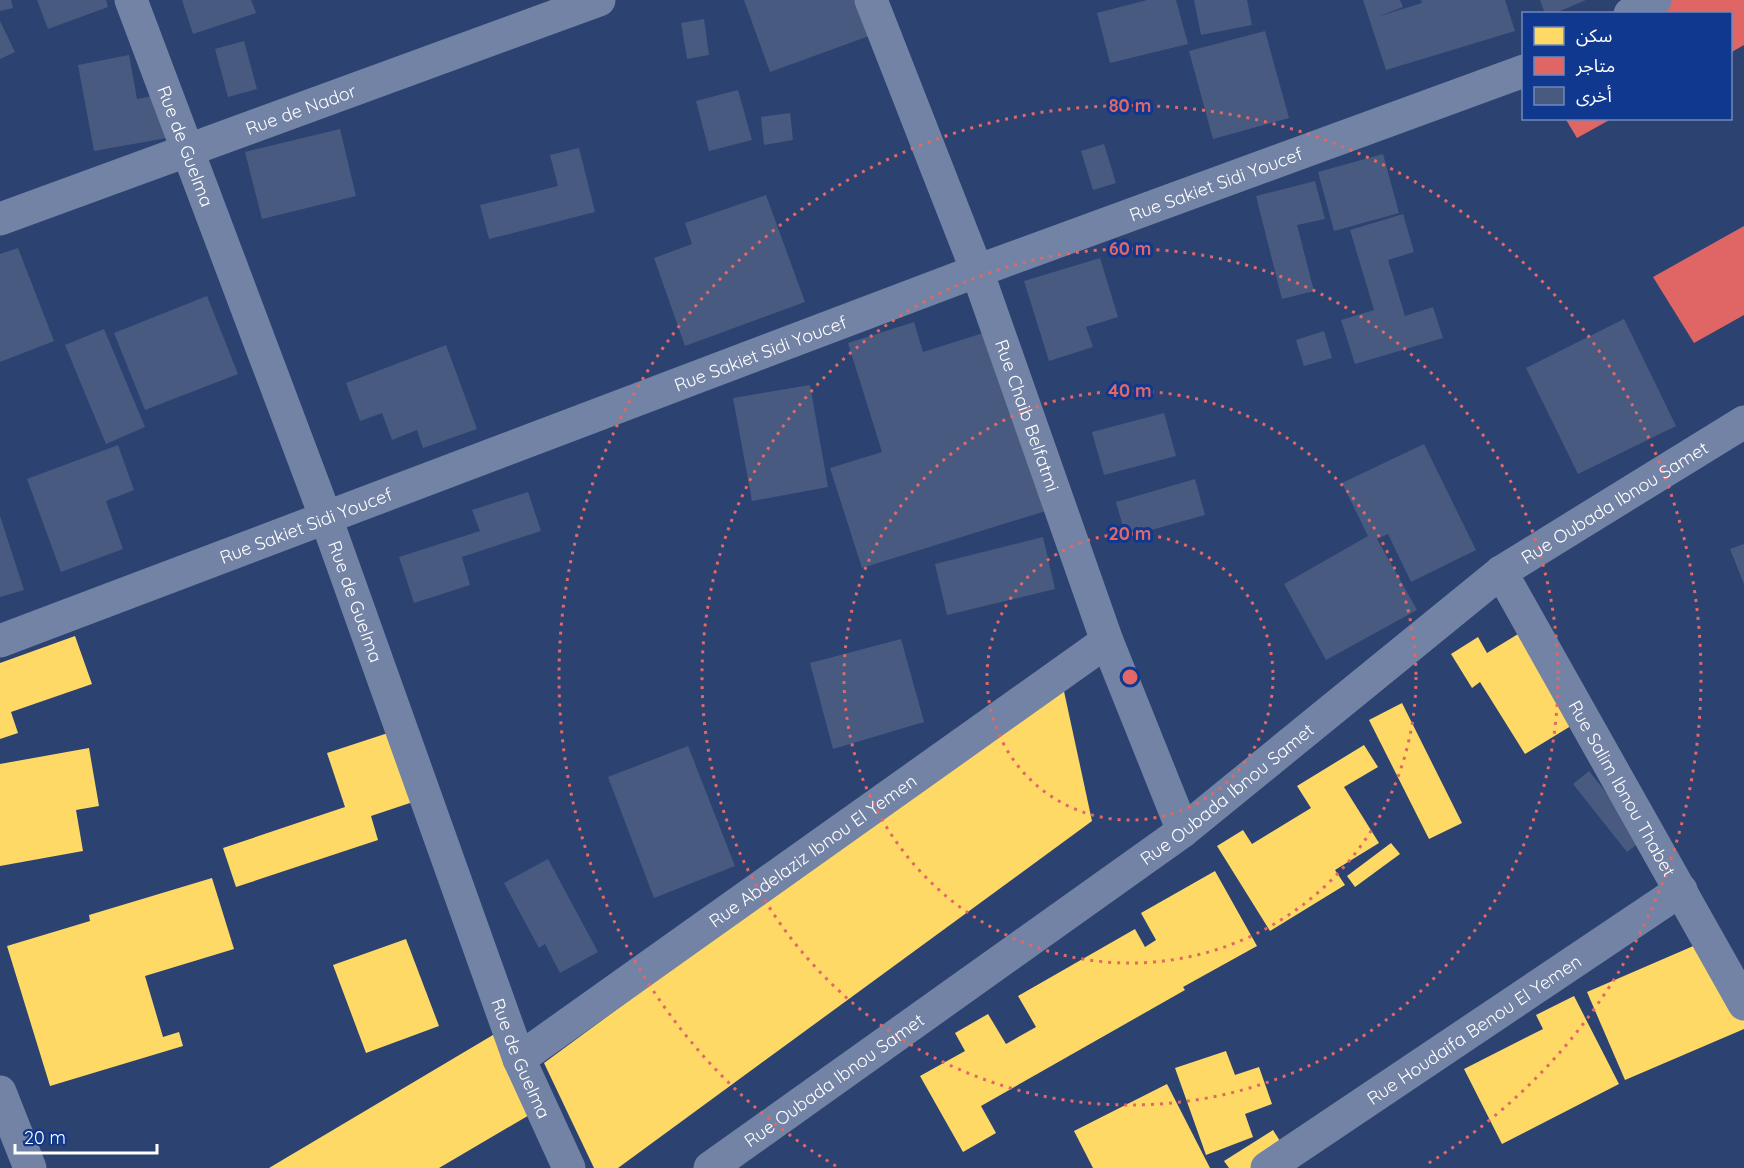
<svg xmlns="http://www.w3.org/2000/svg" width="1744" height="1168" viewBox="0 0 1744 1168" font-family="Quicksand,'Noto Sans Arabic',sans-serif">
	<rect width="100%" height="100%" fill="#2c4271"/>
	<g fill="#ffd966">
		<polygon points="1523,631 1579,721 1525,754 1480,682 1472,688 1451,654 1478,637 1487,653"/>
		<polygon points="75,636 92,684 11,712 18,733 0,739 0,663"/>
		<polygon points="1062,682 1092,821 618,1168 594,1168 544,1063"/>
		<polygon points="1402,703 1462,823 1429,839 1369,720"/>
		<polygon points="391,732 413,802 371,816 378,840 236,887 223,848 345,807 327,753"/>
		<polygon points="1364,745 1378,767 1344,787 1379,843 1335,870 1345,885 1270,931 1217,846 1243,830 1252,844 1311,808 1297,786"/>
		<polygon points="89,748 99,806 76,810 83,851 0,866 0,764"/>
		<polygon points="1391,843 1400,854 1355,887 1347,876"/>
		<polygon points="1215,871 1257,946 1183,987 1185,990 981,1106 996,1133 963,1152 920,1076 965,1051 955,1033 988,1014 1006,1044 1036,1027 1018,996 1135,929 1145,947 1156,940 1141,913"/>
		<polygon points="212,878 234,949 145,976 163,1037 179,1032 183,1046 50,1086 7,946 90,921 89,915"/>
		<polygon points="1721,934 1744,988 1744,1029 1625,1080 1587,992"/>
		<polygon points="406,939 439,1026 366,1053 333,965"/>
		<polygon points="1574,996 1619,1084 1502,1144 1464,1069 1543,1029 1536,1015"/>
		<polygon points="498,1032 543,1107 439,1168 269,1168"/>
		<polygon points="1226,1051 1235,1075 1259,1067 1272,1104 1245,1114 1253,1137 1206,1155 1175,1068"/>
		<polygon points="1167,1084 1210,1168 1093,1168 1074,1131"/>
		<polygon points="1273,1130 1297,1168 1229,1168 1224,1161"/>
	</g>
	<g fill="#e06666">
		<polygon points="1658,0 1744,0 1744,45 1730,53 1730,14 1633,14"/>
		<polygon points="1565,118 1613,118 1577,138"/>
		<polygon points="1744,226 1744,315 1694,343 1653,277"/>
	</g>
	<g fill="#485a7f">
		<polygon points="0,0 11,0 13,8 0,11"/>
		<polygon points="37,0 106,0 108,7 48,29"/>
		<polygon points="182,0 251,0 256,13 193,34"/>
		<polygon points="744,0 881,0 891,28 770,72"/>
		<polygon points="1147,0 1176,0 1188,44 1110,63 1097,13"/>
		<polygon points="1194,0 1247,0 1252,25 1201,35"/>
		<polygon points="1363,0 1400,0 1403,7 1377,17 1422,3 1421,0 1505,0 1515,31 1386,70"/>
		<polygon points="1540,0 1586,0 1553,14 1545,14"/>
		<polygon points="704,19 709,55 687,59 681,23"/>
		<polygon points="0,21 15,52 0,59"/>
		<polygon points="1265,31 1289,118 1213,139 1189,51"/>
		<polygon points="244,41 257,89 228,97 215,49"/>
		<polygon points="129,55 137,99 159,95 167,138 94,151 78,65"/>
		<polygon points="738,90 752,140 709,151 696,101"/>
		<polygon points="790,113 793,140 764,145 761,117"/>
		<polygon points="340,129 356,196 262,219 245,152"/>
		<polygon points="1104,144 1116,183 1093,190 1081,151"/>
		<polygon points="579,148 595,212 489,239 480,205 558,186 550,155"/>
		<polygon points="1383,154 1399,213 1334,231 1318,172"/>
		<polygon points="1315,181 1325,219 1297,225 1314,291 1282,299 1256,196"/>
		<polygon points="766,195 805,302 685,346 654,258 692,244 685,223"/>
		<polygon points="1403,214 1414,252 1388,260 1405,316 1433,307 1443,338 1355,364 1341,320 1374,310 1350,230"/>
		<polygon points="18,248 54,341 0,362 0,254"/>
		<polygon points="1100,258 1118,317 1086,327 1093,347 1049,361 1024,281"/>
		<polygon points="207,296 238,374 145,410 114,333"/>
		<polygon points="1624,319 1676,426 1578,474 1526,368"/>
		<polygon points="914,322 923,352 999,328 1049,510 862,568 830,468 882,452 848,343"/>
		<polygon points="104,329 145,427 106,444 65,345"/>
		<polygon points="1324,331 1332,358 1304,366 1296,340"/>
		<polygon points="446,345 477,429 423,448 417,430 392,440 382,413 360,421 346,383"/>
		<polygon points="810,385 828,487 752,501 733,398"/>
		<polygon points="1164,413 1176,456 1104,475 1092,432"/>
		<polygon points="1424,444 1476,550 1411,582 1388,534 1377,539 1417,610 1326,660 1284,584 1368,536 1342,483"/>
		<polygon points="118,445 134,490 106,501 123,549 61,572 27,479"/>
		<polygon points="1195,479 1205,515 1126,537 1116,502"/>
		<polygon points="528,492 541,531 462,557 470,585 414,603 399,557 480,531 472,510"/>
		<polygon points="0,516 24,590 0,597"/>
		<polygon points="1043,537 1055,589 947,615 935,564"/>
		<polygon points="1744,544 1744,584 1730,549"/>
		<polygon points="901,639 924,722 833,749 810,663"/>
		<polygon points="688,746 735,866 654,898 608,777"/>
		<polygon points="1589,771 1621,812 1653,832 1627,852 1573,784"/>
		<polygon points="548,859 598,952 560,973 545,944 539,948 504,883"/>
	</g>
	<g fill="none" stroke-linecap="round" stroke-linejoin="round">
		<g stroke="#7383a5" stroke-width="33">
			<path id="s1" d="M131,0L326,518L519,1059L569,1168"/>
			<path id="s2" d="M871,0L977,271L1107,641L1183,831"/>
			<polyline points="1630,14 1655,0"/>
			<path id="s3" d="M0,219L599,0"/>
			<path id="s4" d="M1501,572L1744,1004"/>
			<path id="s5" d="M0,641L977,271L1524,71"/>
			<path id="s6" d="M519,1059L1107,641"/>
			<polyline points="0,1092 30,1168"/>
			<path id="s7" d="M710,1168L1183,831L1501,572L1744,422"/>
			<path id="s8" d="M1267,1168L1681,890"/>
		</g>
	</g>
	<g fill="none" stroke="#e26868" stroke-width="3" stroke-dasharray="3 6">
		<circle cx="1130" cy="677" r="143"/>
		<circle cx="1130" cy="677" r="286"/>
		<circle cx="1130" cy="677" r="428"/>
		<path d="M836 1166A571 571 0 1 1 1424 1166"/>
	</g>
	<g text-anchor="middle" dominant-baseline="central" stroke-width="6" stroke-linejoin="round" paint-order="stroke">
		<g font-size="18" fill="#fff" stroke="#0f388e">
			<text stroke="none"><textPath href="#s3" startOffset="320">Rue de Nador</textPath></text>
			<text stroke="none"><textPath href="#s1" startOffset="156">Rue de Guelma</textPath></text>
			<text stroke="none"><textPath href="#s5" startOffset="1299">Rue Sakiet Sidi Youcef</textPath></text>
			<text stroke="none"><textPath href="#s5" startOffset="813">Rue Sakiet Sidi Youcef</textPath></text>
			<text stroke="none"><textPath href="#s2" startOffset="444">Rue Chaib Belfatmi</textPath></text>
			<text stroke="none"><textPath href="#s7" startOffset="1124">Rue Oubada Ibnou Samet</textPath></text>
			<text stroke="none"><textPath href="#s5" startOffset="327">Rue Sakiet Sidi Youcef</textPath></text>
			<text stroke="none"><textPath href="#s1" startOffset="642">Rue de Guelma</textPath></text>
			<text stroke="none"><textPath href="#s4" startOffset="248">Rue Salim Ibnou Thabet</textPath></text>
			<text stroke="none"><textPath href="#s7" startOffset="638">Rue Oubada Ibnou Samet</textPath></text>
			<text stroke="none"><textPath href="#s6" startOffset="360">Rue Abdelaziz Ibnou El Yemen</textPath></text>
			<text stroke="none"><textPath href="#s8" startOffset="249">Rue Houdaifa Benou El Yemen</textPath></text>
			<text stroke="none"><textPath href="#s1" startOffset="1128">Rue de Guelma</textPath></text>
			<text stroke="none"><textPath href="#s7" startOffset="152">Rue Oubada Ibnou Samet</textPath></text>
		</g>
	</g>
	<circle cx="1130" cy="677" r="9" fill="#e26868" stroke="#0f388e" stroke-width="3"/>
	<g font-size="18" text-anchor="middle" font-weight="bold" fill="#e26868" stroke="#0f388e" stroke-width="6" stroke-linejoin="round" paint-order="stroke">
		<text x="1130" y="112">80 m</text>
		<text x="1130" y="255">60 m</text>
		<text x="1130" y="397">40 m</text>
		<text x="1130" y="540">20 m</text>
	</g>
	<rect x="1522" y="12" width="210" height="108" fill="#0f388e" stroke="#6f88bb" stroke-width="1.5"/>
	<rect x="1534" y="27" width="30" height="18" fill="#ffd966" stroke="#6f88bb" stroke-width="1.5"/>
	<text x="1576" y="42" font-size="18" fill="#ffffff">سكن</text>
	<rect x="1534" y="57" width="30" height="18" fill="#e06666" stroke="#6f88bb" stroke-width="1.5"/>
	<text x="1576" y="72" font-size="18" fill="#ffffff">متاجر</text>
	<rect x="1534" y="87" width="30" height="18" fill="#485a7f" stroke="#6f88bb" stroke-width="1.5"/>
	<text x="1576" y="102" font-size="18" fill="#ffffff">أخرى</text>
	<path d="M15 1144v9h142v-9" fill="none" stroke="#ffffff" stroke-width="3"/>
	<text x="24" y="1144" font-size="18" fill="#ffffff" stroke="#0f388e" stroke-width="4.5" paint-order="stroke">20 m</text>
</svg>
